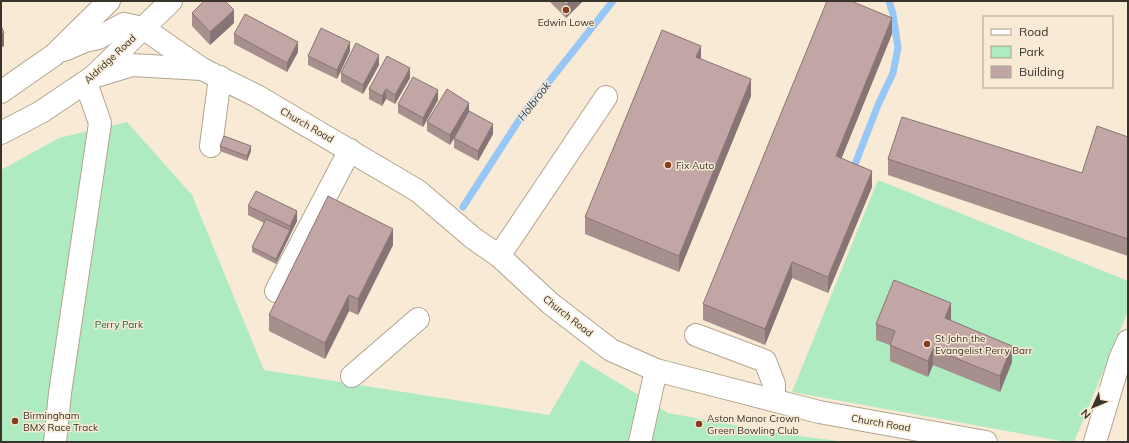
<svg xmlns="http://www.w3.org/2000/svg" width="1129" height="443" viewBox="0 0 1129 443" font-family="Mulish,sans-serif">
	<rect width="100%" height="100%" fill="#f8ead4"/>
	<g fill="#aeebc0">
		<polygon points="127,122 192,195 264,370 549,415 581,360 668,413 791,435 847,442 1,442 1,170 59,138"/>
		<polygon points="878,180 1128,281 1128,311 1074,442 1067,442 792,392"/>
	</g>
	<g fill="none" stroke-linecap="round" stroke-linejoin="round">
		<g stroke="#97c7f6" stroke-width="7">
			<polyline points="852,172 878,105 893,73 898,48 893,14 889,1"/>
			<polyline points="463,207 521,117 613,1"/>
		</g>
		<g stroke="#b2a590" stroke-width="24">
			<g id="minor">
				<polyline points="143,28 202,69 257,96 418,191 473,238 499,256 551,304 611,350 656,370 819,412 986,442"/>
				<polyline points="93,77 132,65 202,69"/>
				<polyline points="211,146 220,77"/>
				<polyline points="499,256 606,97"/>
				<polyline points="276,291 350,150"/>
				<polyline points="696,335 765,361 774,384 774,400"/>
				<polyline points="352,376 418,319"/>
				<polyline points="55,442 60,393 100,123 86,83"/>
				<polyline points="640,442 656,370"/>
				<polyline points="1095,442 1120,359 1128,341"/>
			</g>
		</g>
		<g stroke="#b2a590" stroke-width="24">
			<g id="major">
				<polyline points="64,50 85,41 98,38 124,24 143,28"/>
				<polyline points="1,92 54,55 109,1"/>
				<polyline points="1,133 41,112 93,77 171,1"/>
			</g>
		</g>
		<use href="#minor" stroke="#fff" stroke-width="22"/>
		<use href="#major" stroke="#fff" stroke-width="22"/>
	</g>
	<g fill="#a78f8e">
		<polygon points="549,1 583,1 566,18"/>
		<polygon points="192,13 234,23 210,45 192,26"/>
		<polygon points="234,34 298,52 287,72 234,44"/>
		<polygon points="892,34 841,159 872,187 828,293 792,278 765,345 703,320 703,304"/>
		<polygon points="350,51 337,79 308,65 308,56"/>
		<polygon points="701,59 751,96 679,272 585,234 585,217"/>
		<polygon points="379,65 363,94 341,82 341,73"/>
		<polygon points="410,78 395,104 386,99 382,106 369,99 369,89"/>
		<polygon points="438,100 423,127 398,113 398,104"/>
		<polygon points="469,111 493,134 478,161 454,148 454,138 460,128 450,145 427,131 427,122"/>
		<polygon points="1128,137 1128,256 888,175 888,159 1082,173"/>
		<polygon points="220,146 251,151 247,161 220,151"/>
		<polygon points="248,206 297,221 276,264 252,252 252,247 264,223 248,215"/>
		<polygon points="393,245 358,315 349,311 325,359 269,331 269,315"/>
		<polygon points="951,319 950,320 1012,362 1000,392 933,365 928,377 890,361 890,345 876,340 876,324"/>
	</g>
	<g fill="#887474">
		<polygon points="570,1 583,1 566,18 566,5"/>
		<polygon points="234,10 234,23 210,45 210,32"/>
		<polygon points="892,18 892,34 836,172 836,156"/>
		<polygon points="4,33 4,46 1,48 1,34"/>
		<polygon points="298,42 298,52 287,72 287,63"/>
		<polygon points="350,42 350,51 337,79 337,70"/>
		<polygon points="701,46 701,62 696,57"/>
		<polygon points="379,55 379,65 363,94 363,85"/>
		<polygon points="410,68 410,78 395,104 395,95"/>
		<polygon points="751,79 751,96 679,272 679,256"/>
		<polygon points="386,89 386,99 382,106 382,96"/>
		<polygon points="438,90 438,100 423,127 423,118"/>
		<polygon points="469,103 469,112 450,145 450,135"/>
		<polygon points="493,124 493,134 478,161 478,151"/>
		<polygon points="251,146 251,151 247,161 247,156"/>
		<polygon points="872,171 872,187 828,293 828,277"/>
		<polygon points="297,211 297,221 276,264 276,259 290,230 290,226"/>
		<polygon points="393,229 393,245 358,315 358,299"/>
		<polygon points="792,262 792,278 765,345 765,329"/>
		<polygon points="349,295 349,311 325,359 325,343"/>
		<polygon points="951,303 951,319 945,334 945,318"/>
		<polygon points="1012,346 1012,362 1000,392 1000,376"/>
		<polygon points="933,349 933,365 928,377 928,361"/>
	</g>
	<g fill="#c2a6a5" stroke="#887474">
		<polygon points="204,1 225,1 234,10 210,32 192,13"/>
		<polygon points="562,1 570,1 566,5"/>
		<polygon points="827,1 851,1 892,18 836,156 872,171 828,277 792,262 765,329 703,304"/>
		<polygon points="245,14 298,42 287,63 234,34"/>
		<polygon points="1,26 4,33 1,34"/>
		<polygon points="321,28 350,42 337,70 308,56"/>
		<polygon points="662,30 701,46 696,57 751,79 679,256 585,217"/>
		<polygon points="356,43 379,55 363,85 341,73"/>
		<polygon points="387,56 410,68 395,95 386,89 382,96 369,89"/>
		<polygon points="413,77 438,90 423,118 398,104"/>
		<polygon points="447,89 469,103 450,135 427,122"/>
		<polygon points="469,111 493,124 478,151 454,138"/>
		<polygon points="902,117 1082,173 1097,126 1128,137 1128,239 888,159"/>
		<polygon points="224,136 251,146 247,156 220,146"/>
		<polygon points="256,191 297,211 290,226 248,206"/>
		<polygon points="328,196 393,229 358,299 349,295 325,343 269,315"/>
		<polygon points="266,219 290,230 276,259 252,247"/>
		<polygon points="894,280 951,303 945,318 1012,346 1000,376 933,349 928,361 890,345 895,331 876,324"/>
	</g>
	<g fill="#863e1f" stroke="#f8ead4" stroke-width="1.5">
		<circle cx="566" cy="10" r="4"/>
		<circle cx="668" cy="165" r="4"/>
		<circle cx="927" cy="344" r="4"/>
		<circle cx="15" cy="421" r="4"/>
		<circle cx="699" cy="424" r="4"/>
	</g>
	<g text-anchor="middle" dominant-baseline="central" stroke-width="3" stroke-linejoin="round" paint-order="stroke">
		<g font-size="10" fill="#38332b" stroke="#f8ead4" text-anchor="start">
			<text x="566" y="22" text-anchor="middle">Edwin Lowe</text>
			<text x="676" y="165">Fix Auto</text>
			<text x="935" y="338">St John the<tspan x="935" dy="12">Evangelist Perry Barr</tspan></text>
			<text x="23" y="415">Birmingham<tspan x="23" dy="12">BMX Race Track</tspan></text>
			<text x="707" y="418">Aston Manor Crown<tspan x="707" dy="12">Green Bowling Club</tspan></text>
		</g>
		<g font-size="10" fill="#38332b" stroke="#f8ead4">
			<text transform="translate(110 59) rotate(-43)">Aldridge Road</text>
			<text transform="translate(307 125) rotate(30)">Church Road</text>
			<text transform="translate(568 316) rotate(38)">Church Road</text>
			<text transform="translate(881 423) rotate(10)">Church Road</text>
		</g>
		<g font-size="10" fill="#0d6436" stroke="#f8ead4">
			<text x="119" y="324">Perry Park</text>
		</g>
		<g font-size="11" font-style="italic" fill="#0d3a5f" stroke="#f8ead4">
			<text transform="translate(534 101) rotate(-52)">Holbrook</text>
		</g>
	</g>
	<rect width="1129" height="443" fill="none" stroke="#38332b" stroke-width="4"/>
	<rect x="983" y="16" width="130" height="72" fill="#f8ead4" stroke="#aba190"/>
	<rect x="991" y="29" width="20" height="6" fill="#ffffff" stroke="#aba190"/>
	<text x="1019" y="36" font-size="12" fill="#38332b">Road</text>
	<rect x="991" y="46" width="20" height="12" fill="#aeebc0" stroke="#aba190"/>
	<text x="1019" y="56" font-size="12" fill="#38332b">Park</text>
	<rect x="991" y="66" width="20" height="12" fill="#c2a6a5" stroke="#aba190"/>
	<text x="1019" y="76" font-size="12" fill="#38332b">Building</text>
	<g transform="translate(1093 407) rotate(226)" stroke="#f8ead4" stroke-width="3" paint-order="stroke">
	<path d="M0-3L7 15L0 10L-7 15Z" fill="#38332b"/>
	<text y="-6" font-size="11" font-weight="bold" text-anchor="middle" fill="#38332b">N</text>
	</g>
</svg>
